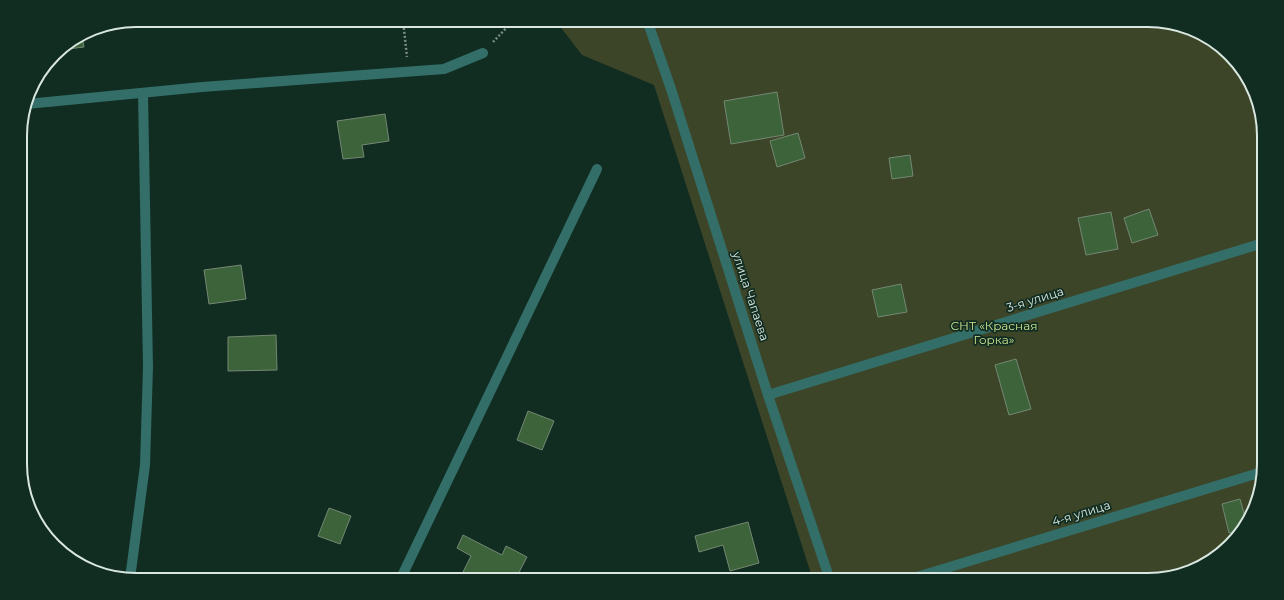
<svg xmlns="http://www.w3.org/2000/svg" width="1284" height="600" viewBox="0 0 1284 600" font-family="Montserrat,sans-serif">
	<rect width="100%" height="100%" fill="#112c21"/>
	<polygon fill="#3d4528" points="555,20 1148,20 1192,29 1240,66 1263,121 1264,464 1255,508 1213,560 1155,580 813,580 654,85 582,55"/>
	<g fill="#3c633a" stroke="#748873">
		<polygon points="82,35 84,47 60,50 60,49"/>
		<polygon points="777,92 784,135 731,144 724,101"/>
		<polygon points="385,114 389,141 362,145 364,157 343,159 337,121"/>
		<polygon points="798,133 805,158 777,167 770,141"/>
		<polygon points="910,155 913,176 892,179 889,158"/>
		<polygon points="1149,209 1158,235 1132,243 1124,218"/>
		<polygon points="1111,212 1118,249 1086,255 1078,218"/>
		<polygon points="241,265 246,299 209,304 204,270"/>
		<polygon points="901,284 907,312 878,317 872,290"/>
		<polygon points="276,335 277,370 228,371 228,337"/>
		<polygon points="1016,359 1031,409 1009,415 995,365"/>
		<polygon points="528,411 554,421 542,450 517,440"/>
		<polygon points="1240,499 1246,520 1237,531 1229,533 1222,504"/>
		<polygon points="329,508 351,516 340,544 318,536"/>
		<polygon points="748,522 759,563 730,571 723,545 699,552 695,536"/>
		<polygon points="463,535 502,555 506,546 527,557 515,580 459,580 471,556 457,548"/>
	</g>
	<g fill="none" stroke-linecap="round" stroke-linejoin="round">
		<g stroke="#778c83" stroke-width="2.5" stroke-dasharray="2 2" stroke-linecap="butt">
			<polyline points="403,20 407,57"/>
			<polyline points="493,42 514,20"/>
		</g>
		<g stroke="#336e68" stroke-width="10">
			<polyline points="647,20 671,89 768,395 830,580"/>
			<polyline points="27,104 202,87 444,69 483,53"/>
			<polyline points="768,395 1263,243"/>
			<polyline points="129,579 131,571 145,465 148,367 143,93"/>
			<polyline points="400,580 597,169"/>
			<polyline points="907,580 1262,472"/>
		</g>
	</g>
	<g text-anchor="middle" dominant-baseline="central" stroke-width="3.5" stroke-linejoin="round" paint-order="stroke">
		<g font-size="12" fill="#d8e7e0" stroke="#112c21">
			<text transform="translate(751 296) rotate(72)">улица Чапаева</text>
			<text transform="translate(1035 299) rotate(-17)">3-я улица</text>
			<text transform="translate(1081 513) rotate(-17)">4-я улица</text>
		</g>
		<g font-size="12" fill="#cbe290" stroke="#112c21">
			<text x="994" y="325">СНТ «Красная<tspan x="994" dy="14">Горка»</tspan></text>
		</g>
	</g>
	<path d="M0 0H1284V600H0ZM136 27H1148A109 109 0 0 1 1257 136V464A109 109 0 0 1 1148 573H136A109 109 0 0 1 27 464V136A109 109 0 0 1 136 27Z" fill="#112c21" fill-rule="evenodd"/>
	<path fill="none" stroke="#d8e7e0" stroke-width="2" d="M136 27H1148A109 109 0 0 1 1257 136V464A109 109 0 0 1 1148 573H136A109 109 0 0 1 27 464V136A109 109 0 0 1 136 27Z"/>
</svg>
